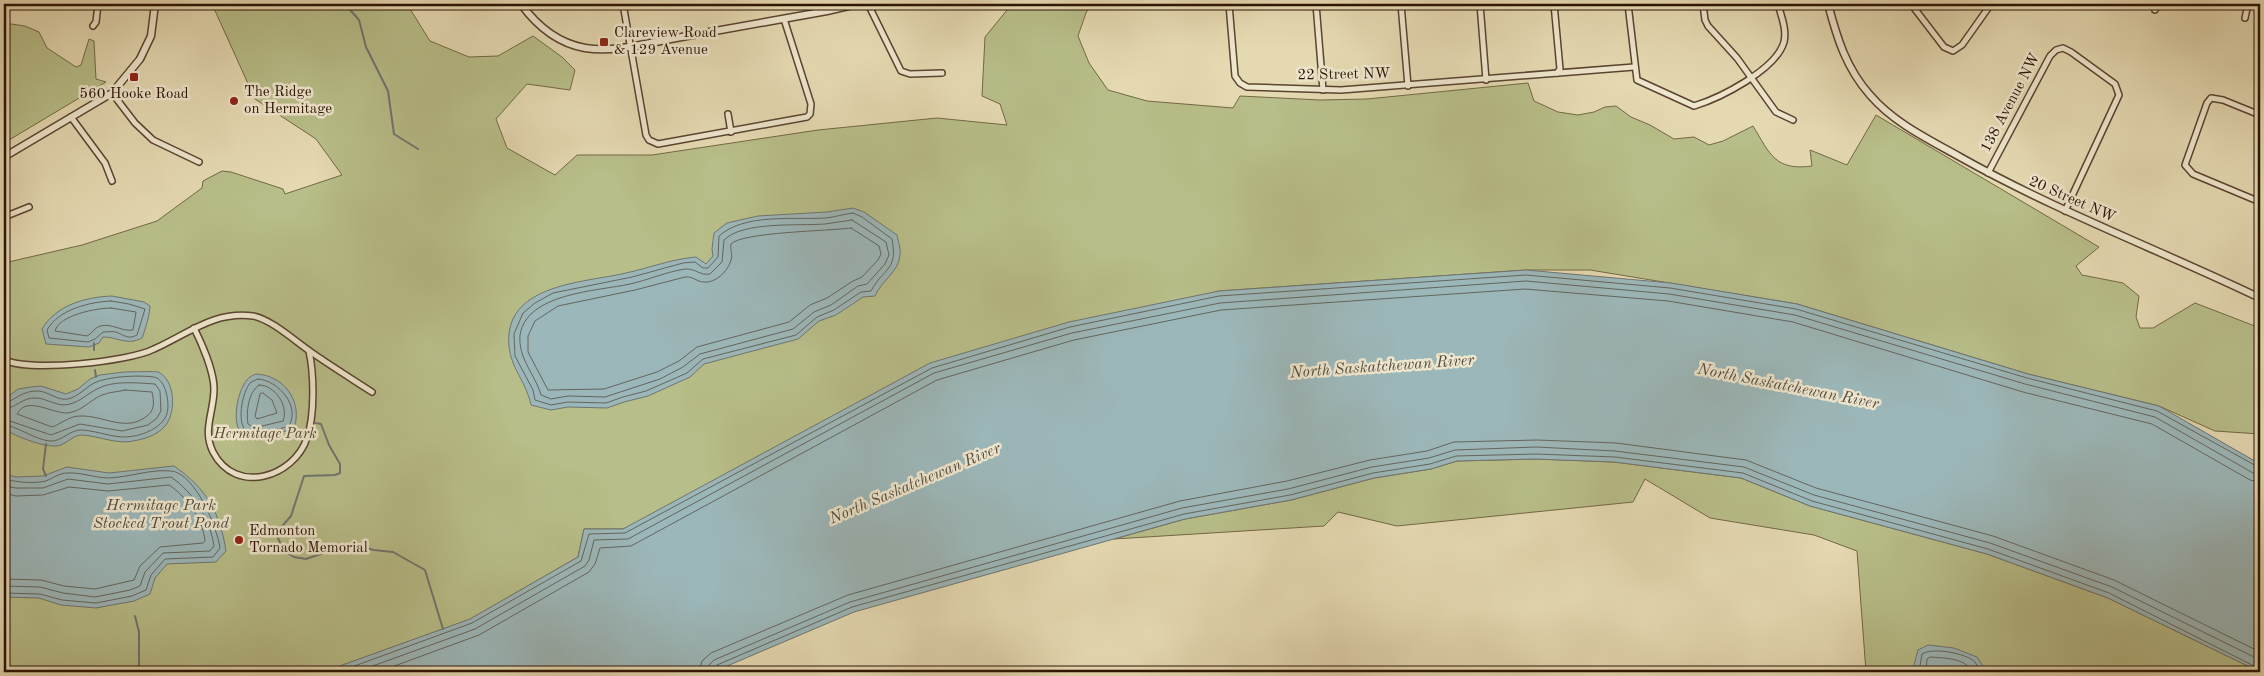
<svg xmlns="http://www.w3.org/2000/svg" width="2264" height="676" viewBox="0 0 2264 676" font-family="'Old Standard TT',serif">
	<rect width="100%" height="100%" fill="#e5d9b2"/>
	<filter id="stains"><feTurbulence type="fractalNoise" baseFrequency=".004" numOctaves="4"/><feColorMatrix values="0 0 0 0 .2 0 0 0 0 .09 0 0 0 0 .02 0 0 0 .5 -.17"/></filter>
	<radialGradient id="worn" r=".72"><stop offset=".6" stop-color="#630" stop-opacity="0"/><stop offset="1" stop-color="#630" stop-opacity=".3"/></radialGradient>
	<g fill="#b8be89" stroke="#726846">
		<path d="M212,4H407L430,41L469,57L498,56L533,36L562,57L575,70L570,90L527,84L496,119L507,148L555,175L577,155H652L818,130L937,118L1007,125L1000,104L982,96L985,37L1012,4H1091L1086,13L1078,36L1089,63L1108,90L1147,101L1233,108L1240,96L1320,100L1367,99L1528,83L1534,101L1558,112L1578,115L1594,112L1605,107L1616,106L1631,117L1650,125L1674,139L1694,137L1709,145L1723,141L1753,126C1770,154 1775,171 1812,166L1810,150L1847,165L1876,115L2099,247L2076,266L2082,275L2123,283L2139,296L2136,317L2140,328H2153L2195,303L2260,328V434L2215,431L2159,406L2028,374L1797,304L1590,270H1526L1219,291L623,529H584L578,557L469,620L324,672H4V263L82,245L157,221L202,188L203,181L222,171L231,172L283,189L285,194L342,175L316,139L255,99Z"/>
		<polygon points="4,23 25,26 39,32 47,48 76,67 81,65 89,39 94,41 96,79 106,82 4,143"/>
		<polygon points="1536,459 1614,462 1741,478 1810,506 1987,554 2108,598 2260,672 1866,672 1857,551 1814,535 1710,518 1645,479 1633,502 1397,526 1338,512 1324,526 1114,539 1185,519 1291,500 1374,478 1431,469 1457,461"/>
	</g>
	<g fill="#9cb7b9" stroke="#6f7571">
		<path d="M853,208L864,212L897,235C898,241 901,249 900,255C899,272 881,281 875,296L863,297L836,315L819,321L798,339L704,364L690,377L648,396L624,402L607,408L568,407L551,410L531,405C525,377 506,365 509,334C514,283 589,282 626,273C649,268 672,259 696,257L706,264L713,256L712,249L714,233L727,223L758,216L827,212Z"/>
		<polygon points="1526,270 1671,283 1797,304 2028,374 2159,406 2260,464 2260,672 2108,598 1987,554 1810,506 1741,478 1614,462 1536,459 1457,461 1431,469 1374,478 1291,500 1185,519 854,612 713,672 323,672 470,619 578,557 584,529 623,529 930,363 1069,322 1219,291"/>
		<path d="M112,296L144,302L150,306C150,313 145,331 142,338C127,346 118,337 103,337L99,343L89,347L46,344L42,329C56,305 86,297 112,296Z"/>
		<path d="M124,372C130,372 155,371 158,372C176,380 176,414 165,426C158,434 148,438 138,440C118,446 101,436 82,435C74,435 68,442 61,445C49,450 15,436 4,429V400L18,389L31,387L41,386L66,394L78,389L90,379L100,375Z"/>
		<path d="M256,374C280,375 299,395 296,420C294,433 288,430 277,433C269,436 260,440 251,439C228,436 236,392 247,380C249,377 253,375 256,374Z"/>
		<path d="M174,466C206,488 220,512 226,551L216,562L167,564L155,578L150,594L134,601L96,608L61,605L39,598L4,597V474L16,477L43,476L67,467L109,473Z"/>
		<polygon points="1928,645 1954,648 1977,657 1987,672 1915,672 1914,665 1918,650"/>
	</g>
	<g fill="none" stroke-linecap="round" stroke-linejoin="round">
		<g stroke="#64655e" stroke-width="1">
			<path d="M853,213L862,217L892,239C898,271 884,267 871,291L861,292L834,310L817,317L796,335L703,359L687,373L646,391L623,397L606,403L568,402L551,405L535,400L533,390L515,356L514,334L523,313L535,303L553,293L632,277L683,263L695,262L703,268H708L718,257L719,236C745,213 792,220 826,218C835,217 844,214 853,213Z"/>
			<path d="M852,220L886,242L889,255L885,264L867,284L858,286L831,305L814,312L793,329L700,354L683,367L660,379L605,397L568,396L551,399L541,395C535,374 518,359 520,335C526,293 598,291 630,284C648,280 666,272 685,269C695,268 700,276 710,274L722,262L724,240C743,221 799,226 825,224C834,223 843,221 852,220Z"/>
			<path d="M851,228L879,246L881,254L878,260L862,277L853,281L827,298L810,305L789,322L697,347L679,361L657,372L604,389L548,390L528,352V336L535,321L558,306L635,290L685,277C693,276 697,282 704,282C716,283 728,271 731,260C733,255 730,250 731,244C742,232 829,231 851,228Z"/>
			<path d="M111,301L129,304L145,309L137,335C128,340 124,335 116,332C112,331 107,332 103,332L95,339L88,342L49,338L47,330C59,309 90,302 111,301Z"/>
			<path d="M111,308L136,312L133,330C122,332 113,323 100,326C94,328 92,334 87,336L55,331C59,315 97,308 111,308Z"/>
			<path d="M258,379C278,380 302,407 288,427C277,428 259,437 249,433C235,427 242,391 251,382C252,382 257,379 258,379Z"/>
			<path d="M259,385C275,385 289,406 283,421L254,428L248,424C246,413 248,392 259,385Z"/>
			<path d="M125,390L152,392C154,401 155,410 147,416C126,433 103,415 80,416C69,416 61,424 52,427L17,414C27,395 52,414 68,413C82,411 90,400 102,395C109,392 118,392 125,390Z"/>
			<polygon points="263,393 272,400 277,413 257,419 255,416 260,394"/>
			<path d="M4,403C15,401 22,390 39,391C49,392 58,401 68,399C79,396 85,388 94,383C109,376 138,375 154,377C166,379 170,404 167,413C164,426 146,434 134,436C116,440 100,431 82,430C70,429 62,442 50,441C35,440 18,426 4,425"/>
			<path d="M4,409C16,408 23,397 36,398C47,398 58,408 70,404C81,401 87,394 97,389C113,380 137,383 155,384L160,391L161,411L157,418L148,425L122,431L80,424L51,435L4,419"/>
			<path d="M4,479C16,482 33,484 46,481C53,478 60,473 67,473C81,472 95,478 109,478C130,477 150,469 171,471C195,473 217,527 220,548L213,557L165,559L151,575L146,590L132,596L96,603L62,600L40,594L4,593"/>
			<path d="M4,486L16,488H43L68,479L108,484L171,477C194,493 210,519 214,546L210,551L163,553L145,572L140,586L130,590L95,597L63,593L40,587L4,586"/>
			<path d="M4,493L16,496L43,495L69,487L108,491L169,485C186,496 203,519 205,541L203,543L160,547L140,566L134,580L95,589L64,586L41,580L4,579"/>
			<polyline points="338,672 472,623 581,561 589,534 625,533 932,368 1070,327 1219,296 1526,275 1670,288 1796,309 2027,378 2157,411 2260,468"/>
			<polyline points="356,672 475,629 585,566 589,560 594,540 628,539 934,373 1072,333 1220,303 1526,281 1669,294 1795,315 2025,384 2155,417 2253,473 2260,474"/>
			<polyline points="378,672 479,635 589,572 595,564 600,548 631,546 937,380 1074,340 1221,310 1525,289 1668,301 1793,322 2023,392 2152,424 2250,480 2260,482"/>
			<polyline points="699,672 702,661 711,653 848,595 1180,501 1287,481 1370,460 1427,451 1454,442 1537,440 1616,443 1746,460 1816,488 1993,536 2114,580 2260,652"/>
			<polyline points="707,672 709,665 714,660 850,602 1182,508 1288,489 1372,467 1429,458 1455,450 1536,447 1615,451 1744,467 1814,495 1990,543 2112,587 2260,660"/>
			<polyline points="713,672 717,665 852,607 1184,514 1290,495 1373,473 1430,464 1456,456 1536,454 1615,457 1743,473 1812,501 1988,549 2109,593 2260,669"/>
			<path d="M1919,672L1922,654C1932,647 1966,653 1975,662C1977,665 1979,669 1981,672"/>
			<path d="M1926,672L1927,659L1930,657C1945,658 1965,658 1973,672"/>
		</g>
		<g stroke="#6f7571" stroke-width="2">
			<polyline points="345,4 359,20 366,47 388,91 394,134 418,149"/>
			<polyline points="94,343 94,350"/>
			<polyline points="95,370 96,377"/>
			<polyline points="316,423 321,424 329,445 340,464 340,473 335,475 304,476 291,516 276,533 283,550 294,557 306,559 350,544 374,550 393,552 425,570 443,629"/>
			<polyline points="46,444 43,469 46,476"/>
			<polyline points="135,616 139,632 139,672"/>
		</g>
		<g stroke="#5a4430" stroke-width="8">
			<g id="minor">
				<polyline points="623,4 646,135 649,140 658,144 807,117 810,114 811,104 784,19"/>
				<polyline points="868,4 901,71 910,74 942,73"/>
				<polyline points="1229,4 1235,76 1240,83 1247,87 1341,90 1634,67"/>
				<polyline points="1316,4 1323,90"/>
				<polyline points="1401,4 1408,86"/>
				<polyline points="1480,4 1486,80"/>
				<polyline points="1554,4 1560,69 1557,73"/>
				<path d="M1628,4L1637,80L1694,106C1720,98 1776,70 1784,42C1787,29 1781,16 1778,4"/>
				<polyline points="1703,4 1705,20 1708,26 1737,58 1776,112 1793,120"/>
				<polyline points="1911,4 1944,47 1953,51 1962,45 1991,4"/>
				<polyline points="2155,10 2157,4"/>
				<polyline points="2245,18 2248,4"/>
				<polyline points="93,26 96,22 98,4"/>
				<polyline points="112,93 135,123 153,140 199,162"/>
				<polyline points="728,114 731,132"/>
				<polyline points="2260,115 2223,100 2211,98 2207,103 2185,165 2193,174 2260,202"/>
				<polyline points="71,117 105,163 112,181"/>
				<polyline points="1988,173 2050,56 2056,50 2063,48 2071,52 2115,84 2119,95 2065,211"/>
				<polyline points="4,217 29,207"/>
				<path d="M194,328C202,344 214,372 214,389C214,412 202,430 213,452C236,496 294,477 307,438C315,415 314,374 309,351"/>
				<path d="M4,360C30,372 128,362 154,349C188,334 213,311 253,316C271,319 296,342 311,352C331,366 352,379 372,392"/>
			</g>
		</g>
		<g stroke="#5a4430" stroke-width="9">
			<g id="tertiary">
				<path d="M521,4C537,26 557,43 585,48C615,53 647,43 676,38C727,29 777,20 827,11L857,4"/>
				<path d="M1828,4C1837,38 1846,68 1870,95C1894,123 1928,139 1960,157C2056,211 2160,250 2260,298"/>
				<polyline points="4,157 112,93 140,59 151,36 155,4"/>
			</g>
		</g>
		<use href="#minor" stroke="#eee6cd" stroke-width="5"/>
		<use href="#tertiary" stroke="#eee6cd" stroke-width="6"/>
	</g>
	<g fill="#8f2418" stroke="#eee6cd" stroke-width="2">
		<rect x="599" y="37" width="10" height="10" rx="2.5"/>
		<rect x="129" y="72" width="10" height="10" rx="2.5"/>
		<circle cx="234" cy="101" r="5"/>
		<circle cx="239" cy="540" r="5"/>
	</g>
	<g text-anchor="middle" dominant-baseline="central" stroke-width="5" stroke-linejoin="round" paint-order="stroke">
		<g font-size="15" fill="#2c1304" stroke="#eee6cd" text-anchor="start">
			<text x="614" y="33">Clareview Road<tspan x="614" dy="17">&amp; 129 Avenue</tspan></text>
			<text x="244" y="92">The Ridge<tspan x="244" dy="17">on Hermitage</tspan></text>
			<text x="134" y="94" text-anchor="middle">560 Hooke Road</text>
			<text x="249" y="531">Edmonton<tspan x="249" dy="17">Tornado Memorial</tspan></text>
		</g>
		<g font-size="15" fill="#2c1304" stroke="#eee6cd">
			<text transform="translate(1344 75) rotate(-1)">22 Street NW</text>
			<text transform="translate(2011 103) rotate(-62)">138 Avenue NW</text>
			<text transform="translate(2072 200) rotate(24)">20 Street NW</text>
		</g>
		<g font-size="15" font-style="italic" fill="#56462c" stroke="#eee6cd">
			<text x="265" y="434">Hermitage Park</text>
		</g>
		<g font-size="16" font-style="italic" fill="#534c43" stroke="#eee6cd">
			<text transform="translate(1382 367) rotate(-4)">North Saskatchewan River</text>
			<text transform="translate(1788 387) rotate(11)">North Saskatchewan River</text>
			<text transform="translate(915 484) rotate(-23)">North Saskatchewan River</text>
			<text x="161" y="506">Hermitage Park<tspan x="161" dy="18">Stocked Trout Pond</tspan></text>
		</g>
	</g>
	<rect width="2264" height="676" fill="none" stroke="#e5d9b2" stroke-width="20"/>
	<rect x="5" y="5" width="2254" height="666" fill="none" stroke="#2c1304" stroke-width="2.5"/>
	<rect x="10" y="10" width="2244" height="656" fill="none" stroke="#2c1304"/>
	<rect width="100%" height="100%" filter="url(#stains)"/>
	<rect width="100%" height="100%" fill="url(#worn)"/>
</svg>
